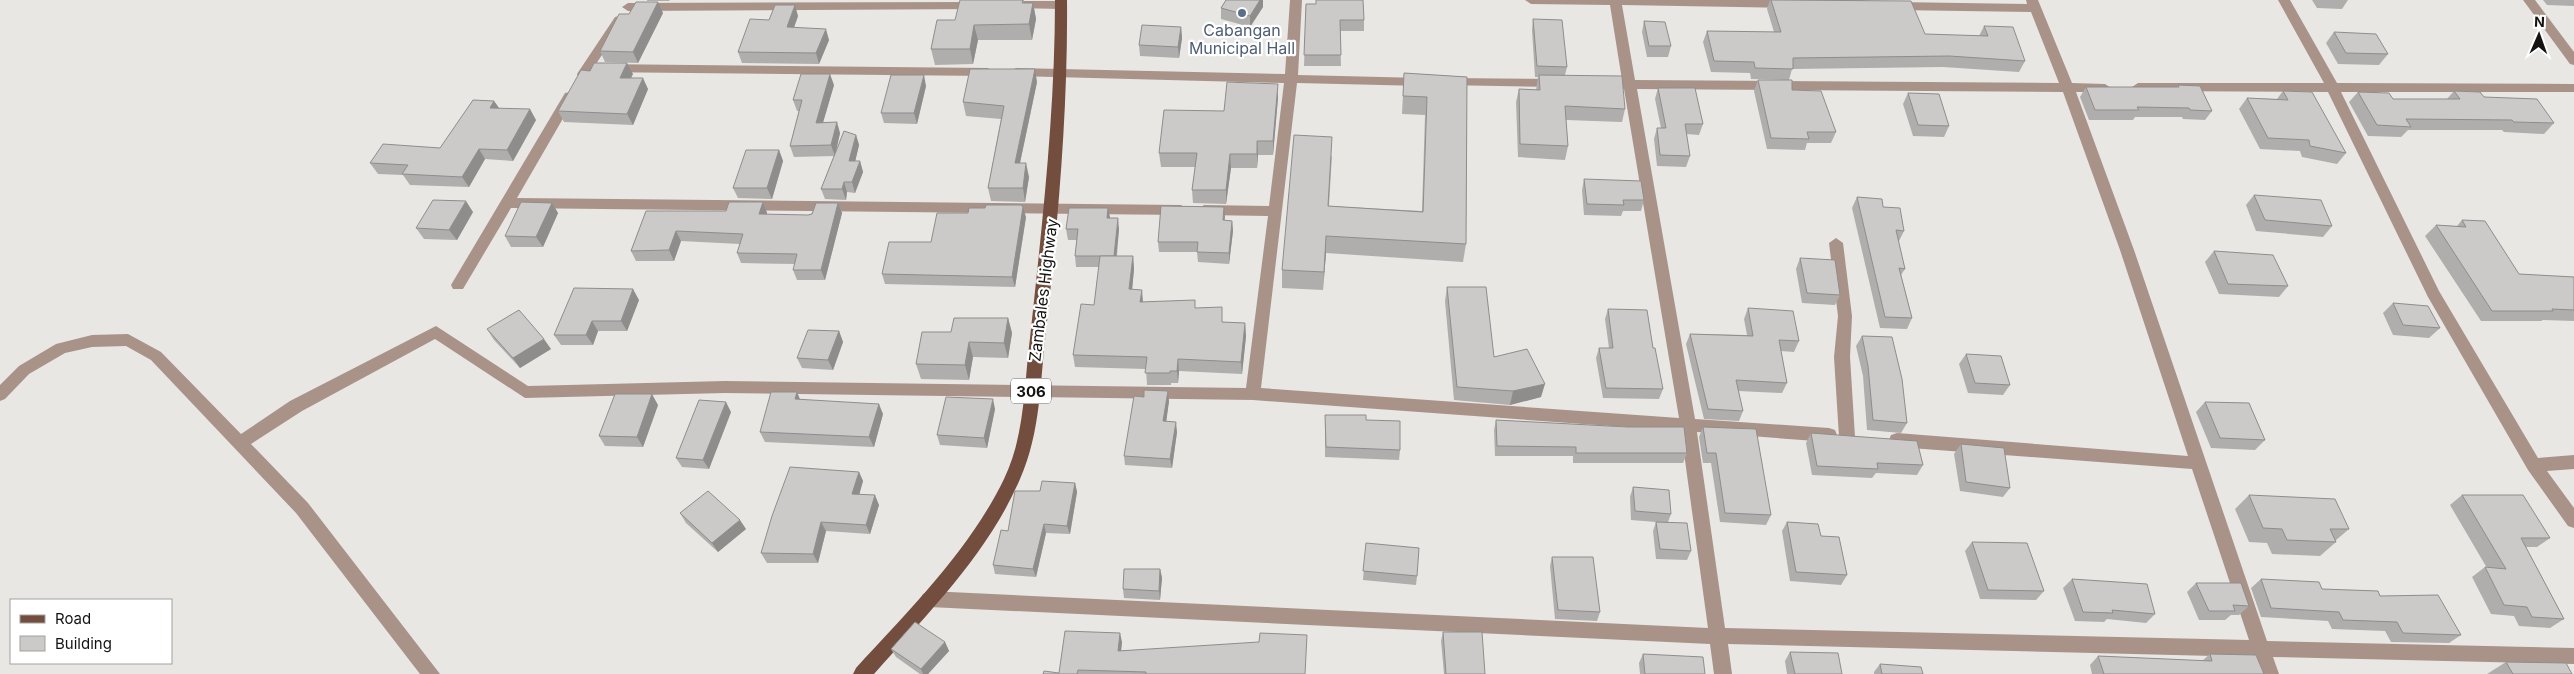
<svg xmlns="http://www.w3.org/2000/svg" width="2574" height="674" viewBox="0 0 2574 674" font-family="Inter,sans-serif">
	<rect width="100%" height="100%" fill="#e8e7e4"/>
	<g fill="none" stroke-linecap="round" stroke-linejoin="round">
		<g fill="#a99389" fill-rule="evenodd">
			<path d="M1290,0H1302L1298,75L1423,78L1429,82L1423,86L1297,83L1261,388L1679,418L1624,89L1603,88L1597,84L1603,80H1622L1610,5L1531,4L1525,0H1784L1793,1L1795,4L1789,8L1622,5L1635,80L2059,83L2031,12L1895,10L1889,6L1895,2L2027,4L2026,0H2038L2072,83L2105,84L2111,88L2105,92H2076L2134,250L2267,641L2574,648V664L2273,657L2279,674H2261L2255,657L1728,644L1732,674H1714L1710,644L929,607L923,604L920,599L923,594L929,591L1708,628L1681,431L1253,400L725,393L525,398L435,339L302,411L251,444L308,503L440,674H420L296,513L151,360L126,346L92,347L65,353L29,374L5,399L0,401V385L19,366L56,344L92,335L128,334L161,352L241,434L290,401L436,326L528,386L725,381L1246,388L1268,216L1204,215L1197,210L1204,205L1269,206L1284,83L1016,76L1010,72L1016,68L1285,74ZM1637,89L2063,92L2120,250L2188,456L1897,433L1891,435L1889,440L1891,445L1897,447L2192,469L2249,640L1725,628L1697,432L1829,442L1835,440L1837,435L1835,430L1829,428L1695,419Z"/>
			<polygon points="2278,0 2290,0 2337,83 2574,84 2574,92 2341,92 2439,291 2538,458 2574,455 2574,469 2547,471 2574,508 2574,528 2568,526 2528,470 2428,297 2328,92 2138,91 2132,87 2138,83 2324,83"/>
			<polygon points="2523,0 2535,0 2574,52 2574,65 2570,64"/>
			<polygon points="1014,1 1061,1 1067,5 1061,9 1010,8 1010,2"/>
			<polygon points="979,2 983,3 983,9 628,11 622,7 628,3"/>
			<polygon points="619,16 625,20 596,64 988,68 994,72 988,76 591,72 588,77 578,77 577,74 615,17"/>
			<polygon points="1448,78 1558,79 1564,83 1558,87 1443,85 1442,82"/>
			<polygon points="570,92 576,96 517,198 1181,205 1188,210 1181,215 511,208 463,289 453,289 451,285 565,93"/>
			<polygon points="1836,238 1843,243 1852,316 1850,357 1855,437 1853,442 1847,444 1841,442 1839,437 1834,357 1838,316 1829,243"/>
		</g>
		<path fill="#734d3d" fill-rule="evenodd" d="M1055,0H1067C1068,111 1058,221 1046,331C1040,381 1041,432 1020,479C988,554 927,614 874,674H853L856,668C909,610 969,551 1004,479C1025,436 1024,385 1030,338C1042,226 1055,114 1055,0Z"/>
	</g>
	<g fill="#afaeac">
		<polygon points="647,0 670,0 669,1 647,1"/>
		<polygon points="1024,0 1024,3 1033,3 1036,19 1032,40 978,40 973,64 935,65 931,49 955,20"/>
		<polygon points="1226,0 1263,0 1263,7 1250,27 1221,19 1221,8"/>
		<polygon points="1770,0 1864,0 1925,34 1979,36 1984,26 2025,61 2019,72 1943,67 1792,69 1789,80 1751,79 1750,73 1711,72 1703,42 1707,31 1774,32 1767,9"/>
		<polygon points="2312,0 2348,0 2342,9 2317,8"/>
		<polygon points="2543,0 2574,0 2574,6 2547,5"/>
		<polygon points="1306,4 1364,20 1364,31 1340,31 1341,66 1304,66"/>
		<polygon points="663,13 638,63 605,62 600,51 629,14"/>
		<polygon points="798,16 794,28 829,40 819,64 742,63 738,52 769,20"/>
		<polygon points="1533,19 1567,67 1565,75 1625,109 1622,122 1566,120 1568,146 1565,160 1518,157 1516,102 1519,89 1536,90 1538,77 1535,77 1532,30"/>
		<polygon points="1644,21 1671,46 1668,57 1647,57 1642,32"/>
		<polygon points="1181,27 1182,38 1179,58 1140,56 1139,45"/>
		<polygon points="2334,32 2388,54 2379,65 2338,64 2326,43"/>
		<polygon points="1404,73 1467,77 1466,244 1463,262 1326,253 1323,290 1282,288 1282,270 1332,155 1329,206 1422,211 1425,115 1402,114"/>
		<polygon points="633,74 631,78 648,89 633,125 564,122 558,111"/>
		<polygon points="1758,80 1792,90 1836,132 1831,143 1807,143 1805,150 1767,149 1754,91"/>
		<polygon points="1037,82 1020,163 1029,177 1025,202 991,201 988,188 1001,119 966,116 963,102"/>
		<polygon points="834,85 823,122 840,133 836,150 856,135 859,145 855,161 860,161 863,172 855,193 847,192 846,200 825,199 821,189 834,156 794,157 790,146 799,111 797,111 793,100"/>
		<polygon points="2178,85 2212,111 2205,120 2183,119 2182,117 2135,117 2133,120 2089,120 2080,97 2086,87 2177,87"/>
		<polygon points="926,86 917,124 884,123 881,113"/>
		<polygon points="1658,88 1703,124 1699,135 1686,134 1690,156 1686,167 1657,166 1654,139 1657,128 1661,128 1655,99"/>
		<polygon points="2283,91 2346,153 2337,164 2302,157 2300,151 2260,149 2239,109 2247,98 2277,99"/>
		<polygon points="2454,91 2484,97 2554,123 2544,134 2504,132 2502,130 2408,130 2401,137 2368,136 2349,102 2358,92 2393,99 2447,99"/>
		<polygon points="1908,93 1949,126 1944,137 1913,136 1903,104"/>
		<polygon points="1278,98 1273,155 1258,155 1257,168 1231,168 1226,204 1193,203 1192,190 1195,167 1161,167 1159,153 1224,111"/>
		<polygon points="494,101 499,108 536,120 513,161 485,159 469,187 410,185 403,175 378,174 370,163 440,148"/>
		<polygon points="779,150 783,161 772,199 738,198 733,188"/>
		<polygon points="1584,179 1644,200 1641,211 1623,211 1621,216 1584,215 1582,190"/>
		<polygon points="2254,195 2332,226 2323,237 2256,231 2246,205"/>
		<polygon points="1857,197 1883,207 1904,231 1899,241 1898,241 1905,269 1901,275 1912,318 1907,329 1880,328 1852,208"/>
		<polygon points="763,202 767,213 767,215 808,215 838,203 842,213 825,280 797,280 793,270 795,264 741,263 737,253 740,244 681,241 674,261 636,261 631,251 646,211 726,211"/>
		<polygon points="552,203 558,213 543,247 511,247 505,236"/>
		<polygon points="1108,208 1110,218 1119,229 1117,256 1133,256 1134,269 1132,289 1143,302 1195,308 1223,322 1245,323 1246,336 1242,374 1179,371 1178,383 1171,383 1171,385 1147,385 1146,369 1075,367 1073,355 1094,305 1099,267 1076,267 1075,256 1077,240 1068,240 1066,229"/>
		<polygon points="473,212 457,240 424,239 416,228"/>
		<polygon points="1026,217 1015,287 885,284 882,274 931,242"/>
		<polygon points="1225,217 1224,220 1232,221 1233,231 1229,264 1198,262 1197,252 1159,252 1158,242"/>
		<polygon points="2462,220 2519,274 2574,277 2574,321 2543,320 2541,321 2481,321 2425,236 2436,225 2457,226"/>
		<polygon points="2214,251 2288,286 2279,297 2219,294 2205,262"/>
		<polygon points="1800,258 1840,295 1835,305 1802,303 1796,269"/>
		<polygon points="1447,287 1494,357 1541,397 1510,405 1454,400 1445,301"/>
		<polygon points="639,300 627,331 598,331 593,345 561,345 554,335"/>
		<polygon points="2393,303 2440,328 2429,338 2393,335 2383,313"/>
		<polygon points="1748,308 1799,341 1794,352 1781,351 1787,383 1782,393 1738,391 1743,411 1739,421 1704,419 1686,344 1690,334 1747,335 1744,319"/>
		<polygon points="1608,309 1653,348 1663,389 1659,399 1603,398 1596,358 1599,348 1609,348 1605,319"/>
		<polygon points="1008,318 1012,333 1008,358 973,357 969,380 921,379 916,364"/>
		<polygon points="487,329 551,349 520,368 494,340"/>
		<polygon points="839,331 843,342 833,370 802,368 797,358"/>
		<polygon points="1862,336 1907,423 1901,433 1867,430 1863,376 1856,346"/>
		<polygon points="1966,354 2010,385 2003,395 1968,393 1959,364"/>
		<polygon points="797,392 800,400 883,414 874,447 765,442 760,432"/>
		<polygon points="1169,401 1166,421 1177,432 1172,468 1125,465 1124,456"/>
		<polygon points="2205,402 2265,440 2255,450 2211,448 2196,412"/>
		<polygon points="658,405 643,447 605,446 599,436"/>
		<polygon points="995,409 987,448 940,445 937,435"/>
		<polygon points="731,412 709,469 682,467 676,458"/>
		<polygon points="1325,415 1366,420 1400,450 1399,460 1325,457"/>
		<polygon points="1496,420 1628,427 1687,453 1683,463 1573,463 1573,456 1495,456 1494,430"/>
		<polygon points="1703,427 1771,515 1766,525 1720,522 1711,463 1703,463 1699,437"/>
		<polygon points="1811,433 1923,465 1917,475 1876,473 1872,478 1812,475 1806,443"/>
		<polygon points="1961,444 2010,488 2003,497 1960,491 1954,454"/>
		<polygon points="859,472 863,481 859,494 879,505 870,534 826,531 818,563 767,563 761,553"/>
		<polygon points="1075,483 1077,492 1070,534 1046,533 1036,577 995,574 993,565 1008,531 1040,491"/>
		<polygon points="1633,487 1671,514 1668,522 1691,551 1687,560 1656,559 1653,531 1656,522 1631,520 1630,497"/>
		<polygon points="2249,495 2349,529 2335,541 2336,542 2320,556 2272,554 2267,543 2249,542 2235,509"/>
		<polygon points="2462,495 2550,538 2537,547 2526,547 2564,619 2550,628 2519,626 2514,616 2491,614 2472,577 2485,567 2487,568 2450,505"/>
		<polygon points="680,513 746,529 718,552 686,523"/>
		<polygon points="1787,522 1821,536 1847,575 1841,585 1790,581 1782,531"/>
		<polygon points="1972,542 2044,591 2036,600 1980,599 1965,551"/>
		<polygon points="1366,543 1417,576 1416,585 1363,580"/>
		<polygon points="1552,557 1600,612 1597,621 1555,619 1550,566"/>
		<polygon points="1160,569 1162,578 1160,600 1124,598 1123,589"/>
		<polygon points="2072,579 2155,614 2146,623 2107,619 2104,622 2075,621 2063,588"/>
		<polygon points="2261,579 2322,589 2380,596 2461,635 2449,643 2391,642 2385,631 2332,629 2328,621 2261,617 2251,588"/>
		<polygon points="2196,583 2249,606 2239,615 2231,615 2225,620 2199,620 2187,592"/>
		<polygon points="1443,632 1485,674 1444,674 1441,641"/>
		<polygon points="945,642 949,651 928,674 920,674 896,657 891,649"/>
		<polygon points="1122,642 1121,651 1305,674 1043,674 1059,673"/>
		<polygon points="1790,652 1842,674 1787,674 1785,661"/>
		<polygon points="1643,654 1705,674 1640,674 1639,663"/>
		<polygon points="2210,654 2264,674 2092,674 2090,665 2098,656 2202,661"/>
		<polygon points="2506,662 2572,674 2487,674"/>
		<polygon points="1880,664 1923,674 1874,674 1874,672"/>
	</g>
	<g fill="#8f8d8c">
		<polygon points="1260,0 1263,0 1263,7 1250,27 1250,16"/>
		<polygon points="658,2 663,13 638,63 633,52"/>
		<polygon points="1033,3 1036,19 1032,40 1029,24"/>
		<polygon points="795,5 798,16 790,38 787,27"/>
		<polygon points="974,25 978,40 973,64 970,49"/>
		<polygon points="1181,27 1182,38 1179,58 1178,47"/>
		<polygon points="826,29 829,40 819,64 816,53"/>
		<polygon points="627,63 633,74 625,89 620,78"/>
		<polygon points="1035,69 1037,82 1017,177 1015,163"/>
		<polygon points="830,74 834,85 820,133 816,123"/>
		<polygon points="924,75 926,86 917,124 914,113"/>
		<polygon points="643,78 648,89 633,125 627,114"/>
		<polygon points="1278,84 1278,98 1273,155 1273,141"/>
		<polygon points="494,101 501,111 490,108"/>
		<polygon points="530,109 536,120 513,161 507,150"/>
		<polygon points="837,122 840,133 835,156 831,145"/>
		<polygon points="856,135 859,145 853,171 849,161"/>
		<polygon points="1257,141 1258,155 1257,168"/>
		<polygon points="479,149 485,159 469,187 462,177"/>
		<polygon points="779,150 783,161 772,199 767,188"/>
		<polygon points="1230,154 1231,168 1226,204 1226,190"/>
		<polygon points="860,161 863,172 855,193 852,182"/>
		<polygon points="1026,163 1029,177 1025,202 1023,188"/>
		<polygon points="844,182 847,192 846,200 842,189"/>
		<polygon points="466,201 473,212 457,240 449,230"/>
		<polygon points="763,202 767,213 764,225 759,214"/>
		<polygon points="552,203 558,213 543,247 536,237"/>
		<polygon points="838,203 842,213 825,280 821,270"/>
		<polygon points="1023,207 1026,217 1015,287 1012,277"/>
		<polygon points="1224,207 1225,217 1223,231 1223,220"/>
		<polygon points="1108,208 1110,218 1107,218"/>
		<polygon points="1118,218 1119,229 1115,267 1114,256"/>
		<polygon points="1232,221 1233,231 1229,264 1229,253"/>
		<polygon points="676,231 681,241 674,261 669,250"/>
		<polygon points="1326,236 1326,253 1323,290"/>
		<polygon points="1133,256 1134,269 1131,302 1129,289"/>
		<polygon points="633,289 639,300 627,331 621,321"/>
		<polygon points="1142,290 1143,302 1140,302"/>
		<polygon points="1008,318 1012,333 1008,358 1004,343"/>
		<polygon points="592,321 598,331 593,345 586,335"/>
		<polygon points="1245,323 1246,336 1242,374 1241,362"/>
		<polygon points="839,331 843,342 833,370 828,360"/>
		<polygon points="544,339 551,349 520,368 513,358"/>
		<polygon points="969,342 973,357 969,380 965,365"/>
		<polygon points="1178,359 1179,371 1178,383 1177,371"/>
		<polygon points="1545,384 1541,397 1510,405 1513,391"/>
		<polygon points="1168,391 1169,401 1165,431 1163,421"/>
		<polygon points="797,392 801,402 795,399"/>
		<polygon points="652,394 658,405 643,447 637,437"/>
		<polygon points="993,399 995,409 987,448 984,438"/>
		<polygon points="726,402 731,412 709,469 703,460"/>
		<polygon points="879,404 883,414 874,447 869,437"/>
		<polygon points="1176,422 1177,432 1172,468 1170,459"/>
		<polygon points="859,472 863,481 857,503 852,494"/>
		<polygon points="1075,483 1077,492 1070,534 1067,526"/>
		<polygon points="875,495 879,505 870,534 866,525"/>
		<polygon points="740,520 746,529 718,552 712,543"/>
		<polygon points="821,522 826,531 818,563 813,554"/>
		<polygon points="1044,524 1046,533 1036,577 1033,569"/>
		<polygon points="1160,569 1162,578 1160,600 1159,591"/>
		<polygon points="1120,633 1122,642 1120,660 1118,651"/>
		<polygon points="945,642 949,651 928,674 923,674 921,669"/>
	</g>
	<g fill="#cccac8" stroke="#8f8d8c">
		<polygon points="960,0 1023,0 1022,3 1033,3 1029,24 974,25 970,49 931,49 937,20 955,20"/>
		<polygon points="1226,0 1260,0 1250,16 1221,8"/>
		<polygon points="1316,0 1363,0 1364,20 1340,20 1341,55 1304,55 1306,4 1316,4"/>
		<polygon points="1771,0 1911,1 1925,34 1988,36 1984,26 2013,27 2025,61 1949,56 1793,58 1793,69 1755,68 1754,62 1714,61 1707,31 1781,32"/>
		<polygon points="636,2 658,2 633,52 600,51 619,14 629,14"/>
		<polygon points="775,5 795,5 787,27 826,29 816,53 738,52 750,19 769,20"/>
		<polygon points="1533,19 1562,20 1567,67 1537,66"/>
		<polygon points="1644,21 1665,22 1671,46 1649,46"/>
		<polygon points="1142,25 1181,27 1178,47 1139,45"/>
		<polygon points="2334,32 2376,34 2388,54 2346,53"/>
		<polygon points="594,63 627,63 620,78 643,78 627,114 558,111 581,70 590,71"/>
		<polygon points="970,69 1035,69 1015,163 1026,163 1023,188 988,188 1004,106 963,102"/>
		<polygon points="1404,73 1467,77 1466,244 1326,236 1324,272 1282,270 1294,135 1332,137 1328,206 1423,212 1427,97 1403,96"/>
		<polygon points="801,74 830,74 816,123 837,122 831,145 790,146 802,100 793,100"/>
		<polygon points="891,75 924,75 914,113 881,113"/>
		<polygon points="1539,75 1622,76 1625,109 1565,106 1568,146 1520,144 1519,89 1540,90"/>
		<polygon points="1758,80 1792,80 1792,90 1821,91 1836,132 1807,132 1809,139 1771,138"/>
		<polygon points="1227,82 1278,84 1273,141 1257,141 1257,154 1230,154 1226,190 1192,190 1197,153 1159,153 1164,110 1224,111"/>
		<polygon points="2178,85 2200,86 2212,111 2190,110 2189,108 2137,107 2139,110 2095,110 2086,87 2179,87"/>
		<polygon points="1658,88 1695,88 1703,124 1685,124 1690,156 1660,155 1657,128 1666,128"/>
		<polygon points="2283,91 2312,92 2346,153 2310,146 2309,140 2268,138 2247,98 2288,100"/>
		<polygon points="2454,91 2480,92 2484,97 2537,99 2554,123 2514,122 2512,120 2406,119 2411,127 2377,125 2358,92 2389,93 2393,99 2460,99"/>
		<polygon points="1908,93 1939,94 1949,126 1918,125"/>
		<polygon points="473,100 494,101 490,108 530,109 507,150 479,149 462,177 402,174 408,165 370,163 383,144 440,148"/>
		<polygon points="844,131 856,135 849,161 860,161 852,182 844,182 842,189 821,189"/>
		<polygon points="746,150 779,150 767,188 733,188"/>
		<polygon points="1584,179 1641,181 1644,200 1623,200 1624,205 1587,204"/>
		<polygon points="2254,195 2321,200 2332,226 2265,220"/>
		<polygon points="1857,197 1882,199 1883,207 1900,208 1904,231 1896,230 1905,269 1899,268 1912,318 1885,317"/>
		<polygon points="433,200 466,201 449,230 416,228"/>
		<polygon points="521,202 552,203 536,237 505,236"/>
		<polygon points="729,202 763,202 759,214 808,215 812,214 816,203 838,203 821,270 793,270 797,254 737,253 743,234 676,231 669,250 631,251 646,211 726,211"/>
		<polygon points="986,205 1021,205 1023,207 1012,277 882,274 889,242 931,242 937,213 968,213 969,208 985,208"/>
		<polygon points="1161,206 1224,207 1223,220 1232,221 1229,253 1197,252 1198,242 1158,242"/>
		<polygon points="1069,208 1108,208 1107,218 1118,218 1114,256 1075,256 1078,229 1066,229"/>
		<polygon points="2462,220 2485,221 2519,274 2574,277 2574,310 2552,309 2553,311 2492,311 2436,225 2466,227"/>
		<polygon points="2214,251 2273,255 2288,286 2228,284"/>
		<polygon points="1100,256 1133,256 1129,289 1142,290 1140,302 1195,300 1195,308 1222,307 1222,322 1245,323 1241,362 1178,359 1177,371 1170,371 1170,373 1145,373 1147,357 1073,355 1081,304 1094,305"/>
		<polygon points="1800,258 1835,260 1840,295 1807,293"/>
		<polygon points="1447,287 1486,287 1494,357 1527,349 1545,384 1513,391 1457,387"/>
		<polygon points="574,288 633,289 621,321 592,321 586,335 554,335"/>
		<polygon points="2393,303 2428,306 2440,328 2403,325"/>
		<polygon points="1748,308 1793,311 1799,341 1779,340 1787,383 1736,380 1743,411 1708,409 1690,334 1753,336"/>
		<polygon points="1608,309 1647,310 1653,348 1655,348 1663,389 1606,388 1599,348 1613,348"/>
		<polygon points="519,310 544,339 513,358 487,329"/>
		<polygon points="954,318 1008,318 1004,343 969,342 965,365 916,364 922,332 951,332"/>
		<polygon points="808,330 839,331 828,360 797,358"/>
		<polygon points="1862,336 1892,337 1902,379 1907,423 1873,420 1868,366"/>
		<polygon points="1966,354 2001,356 2010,385 1975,383"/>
		<polygon points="1144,390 1168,391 1163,421 1176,422 1170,459 1124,456 1134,396 1144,397"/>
		<polygon points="771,392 797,392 795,399 879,404 869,437 760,432"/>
		<polygon points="615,394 652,394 637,437 599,436"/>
		<polygon points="946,397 993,399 984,438 937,435"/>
		<polygon points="699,400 726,402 703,460 676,458"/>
		<polygon points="2205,402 2249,403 2265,440 2220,438"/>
		<polygon points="1325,415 1366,415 1366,420 1400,421 1400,450 1326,447"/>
		<polygon points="1496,420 1628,427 1684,427 1687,453 1576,453 1576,447 1497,446"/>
		<polygon points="1703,427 1756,429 1771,515 1725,513 1716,453 1707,453"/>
		<polygon points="1811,433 1917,441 1923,465 1877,463 1878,469 1817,466"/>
		<polygon points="1961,444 2004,448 2010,488 1966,482"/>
		<polygon points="790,467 859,472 852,494 875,495 866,525 821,522 813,554 761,553 772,516"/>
		<polygon points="1042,481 1075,483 1067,526 1044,524 1033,569 993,565 1001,530 1008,531 1015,491 1040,491"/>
		<polygon points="1633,487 1669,490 1671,514 1635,511"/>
		<polygon points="708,491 740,520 712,543 680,513"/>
		<polygon points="2249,495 2335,499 2349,529 2330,529 2336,542 2287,540 2282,529 2263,528"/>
		<polygon points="2462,495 2523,495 2550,538 2521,538 2564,619 2532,617 2527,607 2504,605 2485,567 2506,569"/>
		<polygon points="1656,522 1687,523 1691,551 1660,549"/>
		<polygon points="1787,522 1818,524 1821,536 1839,537 1847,575 1796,572"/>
		<polygon points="1972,542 2027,543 2044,591 1988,590"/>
		<polygon points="1366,543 1419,548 1417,576 1363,571"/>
		<polygon points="1552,557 1593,557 1600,612 1558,610"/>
		<polygon points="1124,569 1160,569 1159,591 1123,589"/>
		<polygon points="2072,579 2147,584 2155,614 2112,610 2113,613 2083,612"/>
		<polygon points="2261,579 2319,582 2322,589 2378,591 2380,596 2438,595 2461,635 2403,633 2397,622 2343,620 2339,612 2271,608"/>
		<polygon points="2196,583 2241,583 2249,606 2233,605 2235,611 2209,611"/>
		<polygon points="915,622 945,642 921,669 891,649"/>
		<polygon points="1065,631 1120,633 1118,651 1259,642 1260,633 1307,635 1305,674 1146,674 1146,672 1078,670 1077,674 1043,674 1044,671 1059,673"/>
		<polygon points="1443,632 1482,632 1485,674 1446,674"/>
		<polygon points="1790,652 1838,653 1842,674 1795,674"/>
		<polygon points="1643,654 1703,657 1705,674 1645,674"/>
		<polygon points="2210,654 2256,655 2264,674 2104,674 2098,656 2212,661"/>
		<polygon points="2506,662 2566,663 2572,674 2513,674"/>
		<polygon points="1880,664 1921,667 1923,674 1882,674"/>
	</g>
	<circle fill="#5c6f8a" stroke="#fff" stroke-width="2" cx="1242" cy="13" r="5"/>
	<g text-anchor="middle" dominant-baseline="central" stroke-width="4.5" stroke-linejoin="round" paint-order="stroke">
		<rect fill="#fff" stroke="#5a5a59" stroke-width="1" x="1011" y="378.5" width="40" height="25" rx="4"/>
		<g font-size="15" font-weight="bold" fill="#131312">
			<text x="1031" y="391">306</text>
		</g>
		<g font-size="16" fill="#4e5e75" stroke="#fff">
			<text x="1242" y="30">Cabangan<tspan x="1242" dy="18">Municipal Hall</tspan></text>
		</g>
		<g font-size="16" fill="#131312" stroke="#fff">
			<text transform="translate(1043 290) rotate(-83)">Zambales Highway</text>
		</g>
	</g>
	<rect x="10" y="599" width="162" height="65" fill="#ffffff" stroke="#a1a1a0"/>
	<rect x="20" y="615" width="25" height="8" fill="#734d3d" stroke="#a1a1a0"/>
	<text x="55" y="624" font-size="15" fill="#131312">Road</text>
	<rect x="20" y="636" width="25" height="15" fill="#cccac8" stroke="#a1a1a0"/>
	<text x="55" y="649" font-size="15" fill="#131312">Building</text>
	<g transform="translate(2539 35) rotate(2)" stroke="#ffffff" stroke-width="4" paint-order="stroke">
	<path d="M0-4L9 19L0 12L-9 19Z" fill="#131312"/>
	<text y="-8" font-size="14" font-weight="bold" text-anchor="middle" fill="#131312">N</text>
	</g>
</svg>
